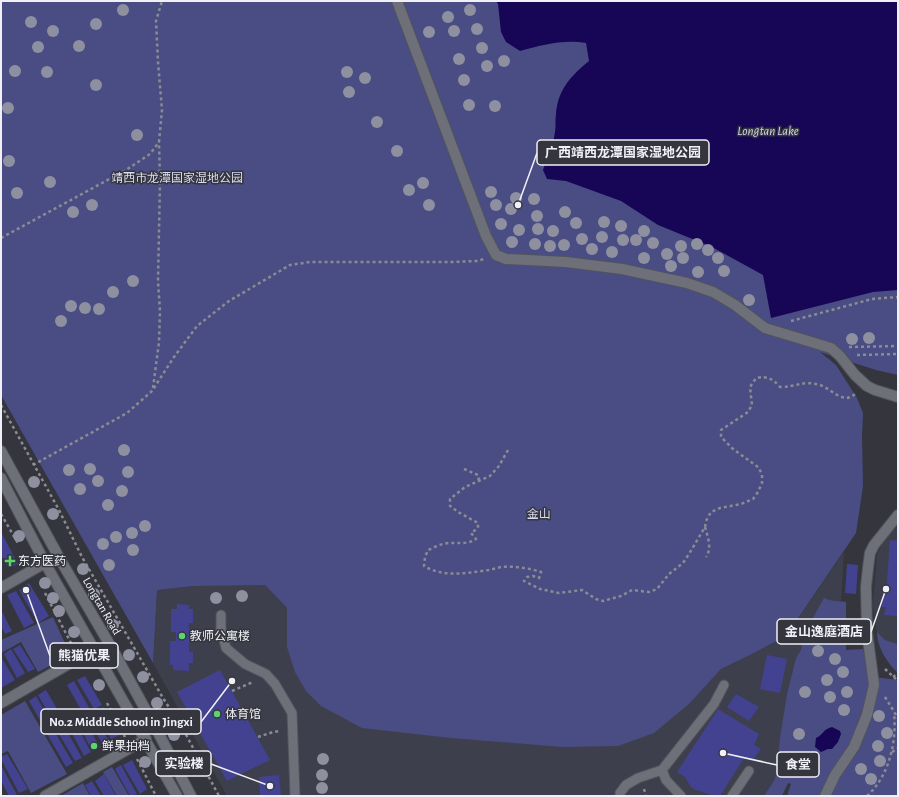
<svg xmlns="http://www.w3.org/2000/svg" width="899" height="797" viewBox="0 0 899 797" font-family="'Alegreya Sans','Noto Sans SC',sans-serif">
	<rect width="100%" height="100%" fill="#34353d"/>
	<g fill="#3e3f4c">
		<polygon points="898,525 898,644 885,640 877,632 873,605 877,555 884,540"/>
		<polygon points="844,552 841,601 829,600 813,617 808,625 801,629 802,643 801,650 796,658 787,694 777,768 775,779 764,796 227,796 153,663 157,590 194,586 265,585 287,608 287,647 690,703 721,669 752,654 786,636"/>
	</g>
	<g fill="#4a4d84">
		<polygon points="1,1 898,1 898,375 876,370 820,352 836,365 857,398 863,413 862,436 863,486 856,533 786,636 752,654 721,669 690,703 654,733 618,746 562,747 451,738 362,728 321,706 306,691 295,672 287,647 287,608 265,585 194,586 157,590 153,663 1,395"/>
		<polygon points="824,598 829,600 846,602 846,650 863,649 866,661 866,670 874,677 898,680 898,796 787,796 791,784 788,783 782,796 764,796 775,779 777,768 780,738 787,694 796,658 801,650 802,643 801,629 809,625"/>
		<polygon points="53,617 68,650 68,653 63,659 38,672 21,642 1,653 1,640"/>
		<path d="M877,632L885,640L898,644V673C887,663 877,647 877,632Z"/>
		<polygon points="25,701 67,774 31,793 8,751 1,754 1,715"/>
		<polygon points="112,767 129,796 117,796 103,772"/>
		<polygon points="83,783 90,796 61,796"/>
	</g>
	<g fill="#170655">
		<path d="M496,1H898V290L873,292L771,318L763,275L712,247L658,225L621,201L566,181L547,179L543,170C547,158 553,146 555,132C556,126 555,120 556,114C558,89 571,76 589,61L586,43C564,39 541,45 520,51L506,42L501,32L498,4Z"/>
		<path d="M832,727L840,731L841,734L838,742L832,749H828L821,752L815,747L816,738C823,735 823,729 832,727Z"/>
	</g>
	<g fill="#434291">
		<polygon points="1,532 18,564 8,568 1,555"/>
		<polygon points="890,540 898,541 898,616 884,615 886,607 882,607 883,594 886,594"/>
		<polygon points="847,564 858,565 856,594 845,593"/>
		<polygon points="29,583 49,616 38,623 19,590"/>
		<polygon points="16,591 34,623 24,628 7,595"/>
		<polygon points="177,604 189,605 189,609 193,609 193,623 189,623 189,652 193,652 193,663 189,663 189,671 173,670 173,665 170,665 170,641 176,641 176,632 171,632 171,609 177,609"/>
		<polygon points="1,610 12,631 5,634 1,626"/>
		<polygon points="20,645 35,669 28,672 13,649"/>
		<polygon points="11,649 25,673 17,678 4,654"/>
		<polygon points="767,655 787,659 780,693 760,689"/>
		<polygon points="1,657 15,680 1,688"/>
		<polygon points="220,670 270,760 227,781 177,692"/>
		<polygon points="85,676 102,705 94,709 77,680"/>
		<polygon points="74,681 91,711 84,715 67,685"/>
		<polygon points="46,690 63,719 54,723 38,695"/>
		<polygon points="736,694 759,707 749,721 727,707"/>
		<polygon points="36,696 53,725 45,729 29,701"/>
		<polygon points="103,707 119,735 111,739 96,712"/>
		<polygon points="718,709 759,734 754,745 761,749 752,761 744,758 720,796 715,796 696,790 691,787 685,777 677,772"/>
		<polygon points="92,713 109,741 102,743 87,717"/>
		<polygon points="82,716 100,747 92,751 76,719"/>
		<polygon points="73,719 91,752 84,756 67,724"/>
		<polygon points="63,724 82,758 75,761 56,729"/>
		<polygon points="53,729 73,763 66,767 46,732"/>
		<polygon points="7,754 28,789 19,793 1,759 1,757"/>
		<polygon points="132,760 147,789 140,794 123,765"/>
		<polygon points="1,765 17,795 16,796 9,796 1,781"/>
		<polygon points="121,765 137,794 132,796 130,796 115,769"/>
		<polygon points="104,774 116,796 104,796 95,781"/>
		<polygon points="279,775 281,796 260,796 259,777"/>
		<polygon points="92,781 101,796 91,796 85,785"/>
	</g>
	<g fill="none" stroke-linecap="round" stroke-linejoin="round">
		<g stroke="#53535b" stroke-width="11">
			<g id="service">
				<polyline points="221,615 221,629 226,648 245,664 266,674 275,684 292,713 295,796"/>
				<polyline points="662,770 666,780 681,796"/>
				<polyline points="620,796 620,793 626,785 638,778 662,770 714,704 724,685"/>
				<polyline points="732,796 749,771"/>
			</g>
		</g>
		<g stroke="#53535b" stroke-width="12">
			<g id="minor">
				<polyline points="397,1 486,236 496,255 506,259 566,262 622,269 687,283 713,292 735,305 765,328 831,348 840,356 855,375 867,386 875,390 898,397"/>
				<polyline points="1,588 45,563"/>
				<polyline points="1,703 93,650"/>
				<polyline points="45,796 146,739"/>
				<polyline points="825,796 835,775 854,747 867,715 874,685 867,632 866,587 868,568 870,553 874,545 898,515"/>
			</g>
		</g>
		<g stroke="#53535b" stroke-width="12">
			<g id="secondary">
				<polyline points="1,451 61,561 114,652 161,738 191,796"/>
				<polyline points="1,478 45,563 177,796"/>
			</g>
		</g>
		<g stroke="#8b8b92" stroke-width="2.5" stroke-dasharray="3 3" stroke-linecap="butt">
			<polyline points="1,238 126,170 150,154 159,142 162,110 158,62 156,21 162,1"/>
			<polyline points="791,321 872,299 898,297"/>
			<polyline points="849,347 898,346"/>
			<polyline points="857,355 898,354"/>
			<polyline points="153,388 159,342 160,311 158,281 160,180 159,142"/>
			<polyline points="1,405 59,510 82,557 163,698 184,731 219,796"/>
			<path d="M508,450L499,466L490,476L465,487L450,499V506L458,512L478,523V528L471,533L476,539C466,546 454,541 443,544C438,545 433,548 428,550L425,557L424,566C445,578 466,573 489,570C493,569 497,568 501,567C514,566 529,568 541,572L539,578L533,576L527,577L524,581L540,589L559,593L582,590L596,599L603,601L621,596L632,590L649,592L657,589L669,574L683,563L689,554L705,527L706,521L711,512L720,508L741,504L753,499L758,492L762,483V474L758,467L733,449L721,437V430L748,412L752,405L750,387L756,378C767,376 772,378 780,387C796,387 803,380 820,385C832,389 844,406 856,393"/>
			<polyline points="33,465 127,413 152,391 174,357 197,326 229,301 290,265 310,262 452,262 477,261 484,259"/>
			<polyline points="464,469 478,475 479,478 478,481"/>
			<polyline points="1,514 19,545"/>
			<path d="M705,527C708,537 712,549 706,557"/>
			<polyline points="45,593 73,647"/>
			<polyline points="885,669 898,681"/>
			<polyline points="893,677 898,673"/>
			<polyline points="232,691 253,682"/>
			<polyline points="885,697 898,718"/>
			<polyline points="107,703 125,737"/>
			<polyline points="258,737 273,732 280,731"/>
			<polyline points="892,752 898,748"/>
			<polyline points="137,759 156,796"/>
			<polyline points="644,789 646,796"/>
			<path d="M867,796C889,776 897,742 894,713"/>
		</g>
		<use href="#service" stroke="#6e7079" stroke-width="9"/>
		<use href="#minor" stroke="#6e7079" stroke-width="10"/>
		<use href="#secondary" stroke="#6e7079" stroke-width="10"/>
	</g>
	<g fill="#8e90a0">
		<circle cx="123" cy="10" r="6"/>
		<circle cx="470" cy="10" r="6"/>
		<circle cx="448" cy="17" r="6"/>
		<circle cx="31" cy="22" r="6"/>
		<circle cx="96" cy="24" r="6"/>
		<circle cx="477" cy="29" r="6"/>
		<circle cx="53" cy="31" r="6"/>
		<circle cx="454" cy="31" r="6"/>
		<circle cx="429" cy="32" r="6"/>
		<circle cx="79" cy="46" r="6"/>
		<circle cx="38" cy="47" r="6"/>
		<circle cx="482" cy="48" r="6"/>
		<circle cx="459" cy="59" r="6"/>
		<circle cx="504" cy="61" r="6"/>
		<circle cx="487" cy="66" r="6"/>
		<circle cx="15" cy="71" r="6"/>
		<circle cx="47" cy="72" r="6"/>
		<circle cx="347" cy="72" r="6"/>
		<circle cx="365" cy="78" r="6"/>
		<circle cx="464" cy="80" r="6"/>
		<circle cx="96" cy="85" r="6"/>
		<circle cx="349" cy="92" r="6"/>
		<circle cx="469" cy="105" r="6"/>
		<circle cx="495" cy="106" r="6"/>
		<circle cx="8" cy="108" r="6"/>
		<circle cx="377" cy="122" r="6"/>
		<circle cx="137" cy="135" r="6"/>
		<circle cx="397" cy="151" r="6"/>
		<circle cx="9" cy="161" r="6"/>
		<circle cx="50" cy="182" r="6"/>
		<circle cx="423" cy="183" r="6"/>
		<circle cx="409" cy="190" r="6"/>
		<circle cx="491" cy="192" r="6"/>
		<circle cx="17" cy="193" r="6"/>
		<circle cx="516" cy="198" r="6"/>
		<circle cx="534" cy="199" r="6"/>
		<circle cx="92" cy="205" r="6"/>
		<circle cx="429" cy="205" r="6"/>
		<circle cx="496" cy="205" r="6"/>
		<circle cx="511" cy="209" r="6"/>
		<circle cx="73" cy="212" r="6"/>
		<circle cx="565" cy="212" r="6"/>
		<circle cx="537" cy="216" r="6"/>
		<circle cx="604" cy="222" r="6"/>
		<circle cx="576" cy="223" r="6"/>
		<circle cx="501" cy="224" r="6"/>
		<circle cx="621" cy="226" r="6"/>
		<circle cx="538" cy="229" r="6"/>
		<circle cx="519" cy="230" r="6"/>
		<circle cx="553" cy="231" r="6"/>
		<circle cx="644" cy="231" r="6"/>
		<circle cx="602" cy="237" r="6"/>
		<circle cx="582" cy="239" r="6"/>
		<circle cx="623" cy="240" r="6"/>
		<circle cx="636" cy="240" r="6"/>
		<circle cx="512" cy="242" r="6"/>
		<circle cx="653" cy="243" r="6"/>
		<circle cx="535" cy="244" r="6"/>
		<circle cx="697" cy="244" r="6"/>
		<circle cx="564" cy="245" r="6"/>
		<circle cx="550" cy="246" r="6"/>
		<circle cx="681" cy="246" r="6"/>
		<circle cx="592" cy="249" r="6"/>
		<circle cx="708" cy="250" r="6"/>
		<circle cx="612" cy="252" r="6"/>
		<circle cx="667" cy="254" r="6"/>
		<circle cx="644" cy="258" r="6"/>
		<circle cx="683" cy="258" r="6"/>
		<circle cx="718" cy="258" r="6"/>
		<circle cx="671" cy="266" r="6"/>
		<circle cx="724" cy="271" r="6"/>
		<circle cx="698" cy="272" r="6"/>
		<circle cx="133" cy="281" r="6"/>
		<circle cx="113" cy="292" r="6"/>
		<circle cx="749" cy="300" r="6"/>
		<circle cx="71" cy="306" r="6"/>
		<circle cx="85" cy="308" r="6"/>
		<circle cx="99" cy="309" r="6"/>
		<circle cx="61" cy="321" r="6"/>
		<circle cx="869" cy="338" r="6"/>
		<circle cx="852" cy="339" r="6"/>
		<circle cx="124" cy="450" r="6"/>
		<circle cx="90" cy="469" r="6"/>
		<circle cx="69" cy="470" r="6"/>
		<circle cx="128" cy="472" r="6"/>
		<circle cx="98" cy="481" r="6"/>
		<circle cx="34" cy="482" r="6"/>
		<circle cx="80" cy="489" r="6"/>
		<circle cx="122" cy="491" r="6"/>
		<circle cx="108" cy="505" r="6"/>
		<circle cx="53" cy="514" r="6"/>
		<circle cx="145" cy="526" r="6"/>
		<circle cx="132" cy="533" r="6"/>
		<circle cx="19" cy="536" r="6"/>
		<circle cx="116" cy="537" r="6"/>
		<circle cx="103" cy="544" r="6"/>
		<circle cx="133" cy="550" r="6"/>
		<circle cx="109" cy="565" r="6"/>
		<circle cx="83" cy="569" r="6"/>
		<circle cx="45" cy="583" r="6"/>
		<circle cx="94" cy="594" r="6"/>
		<circle cx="242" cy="596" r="6"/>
		<circle cx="53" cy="598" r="6"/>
		<circle cx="216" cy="598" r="6"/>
		<circle cx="59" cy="611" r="6"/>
		<circle cx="113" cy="625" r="6"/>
		<circle cx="74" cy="632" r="6"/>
		<circle cx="818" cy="651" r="6"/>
		<circle cx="129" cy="655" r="6"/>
		<circle cx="835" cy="659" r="6"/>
		<circle cx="843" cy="672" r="6"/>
		<circle cx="143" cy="677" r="6"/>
		<circle cx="827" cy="680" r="6"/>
		<circle cx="99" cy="685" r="6"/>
		<circle cx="805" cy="692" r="6"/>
		<circle cx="847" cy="692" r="6"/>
		<circle cx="830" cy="697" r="6"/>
		<circle cx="157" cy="703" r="6"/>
		<circle cx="844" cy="710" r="6"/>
		<circle cx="879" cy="716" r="6"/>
		<circle cx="887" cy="733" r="6"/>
		<circle cx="799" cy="734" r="6"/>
		<circle cx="174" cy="735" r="6"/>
		<circle cx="878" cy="746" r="6"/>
		<circle cx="323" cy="759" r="6"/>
		<circle cx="880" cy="761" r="6"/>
		<circle cx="145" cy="762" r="6"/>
		<circle cx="861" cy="769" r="6"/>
		<circle cx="322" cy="775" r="6"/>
		<circle cx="871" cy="779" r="6"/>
		<circle cx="322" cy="788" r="6"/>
	</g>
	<g fill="#5ed56c" stroke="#34353d" stroke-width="1.5">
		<path d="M8 555h4v4h4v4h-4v4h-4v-4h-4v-4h4z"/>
		<circle cx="182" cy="636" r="4"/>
		<circle cx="217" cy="714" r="4"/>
		<circle cx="94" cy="746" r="4"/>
	</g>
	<g text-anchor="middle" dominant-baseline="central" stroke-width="3" stroke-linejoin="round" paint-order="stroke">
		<g font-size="12" fill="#d8dbf1" stroke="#34353d">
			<text x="177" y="178">靖西市龙潭国家湿地公园</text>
			<text x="539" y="514">金山</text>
		</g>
		<g font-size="12" fill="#f0f0f6" stroke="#34353d" text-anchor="start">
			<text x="18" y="561">东方医药</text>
			<text x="190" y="636">教师公寓楼</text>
			<text x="225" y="714">体育馆</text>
			<text x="102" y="746">鲜果拍档</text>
		</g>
		<g font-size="12" fill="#f0f0f6" stroke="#34353d">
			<text transform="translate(102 606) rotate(60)">Longtan Road</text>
		</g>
		<g font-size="13" font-style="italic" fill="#d2d5ec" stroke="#34353d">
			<text x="768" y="131">Longtan Lake</text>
		</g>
	</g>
	<path fill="none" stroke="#f0f0f6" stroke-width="1.5" d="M518 205L537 153M886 589L871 632M26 590L50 656M232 681L201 722M270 786L211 764M723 753L777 765"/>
	<g fill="#f0f0f6" stroke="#34353d" stroke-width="1.5">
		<circle cx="518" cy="205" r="4"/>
		<circle cx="886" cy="589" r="4"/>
		<circle cx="26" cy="590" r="4"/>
		<circle cx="232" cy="681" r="4"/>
		<circle cx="270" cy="786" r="4"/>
		<circle cx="723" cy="753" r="4"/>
	</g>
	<g fill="#34353d" stroke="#f0f0f6" stroke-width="1.5">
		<rect x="537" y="140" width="172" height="25" rx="4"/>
		<rect x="777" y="619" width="94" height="25" rx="4"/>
		<rect x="50" y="643" width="68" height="25" rx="4"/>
		<rect x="41" y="709" width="160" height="25" rx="4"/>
		<rect x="156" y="751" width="55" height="25" rx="4"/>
		<rect x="777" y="752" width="42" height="25" rx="4"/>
	</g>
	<g font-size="13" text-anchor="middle" font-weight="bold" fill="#f0f0f6">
		<text x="623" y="157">广西靖西龙潭国家湿地公园</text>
		<text x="824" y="636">金山逸庭酒店</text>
		<text x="84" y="660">熊猫优果</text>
		<text x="121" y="726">No.2 Middle School in Jingxi</text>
		<text x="184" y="768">实验楼</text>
		<text x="798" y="769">食堂</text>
	</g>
	<rect width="899" height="797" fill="none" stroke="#f0f0f6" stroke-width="4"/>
</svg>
